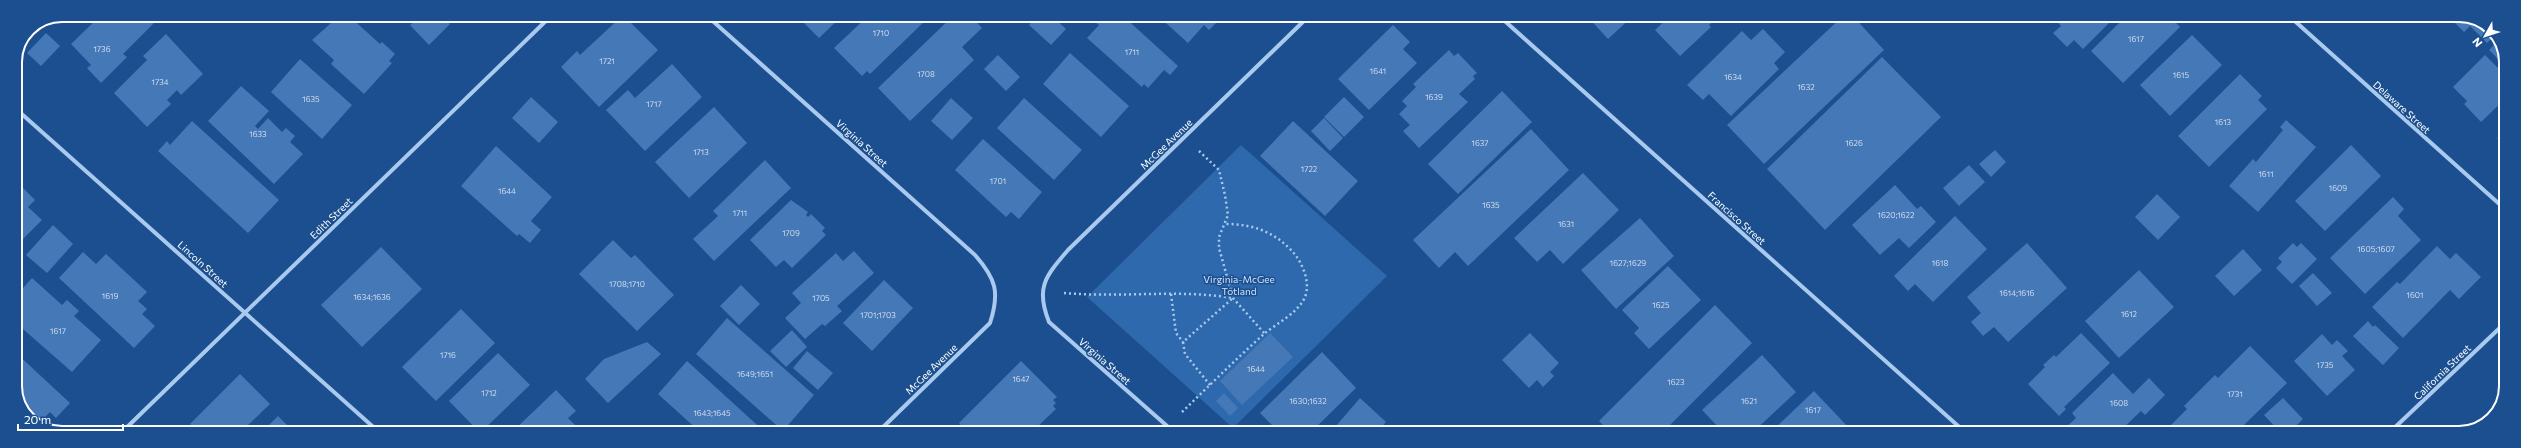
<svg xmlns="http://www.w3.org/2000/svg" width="2521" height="448" viewBox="0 0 2521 448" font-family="Commissioner,sans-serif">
	<rect width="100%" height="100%" fill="#1b4f8f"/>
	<polygon fill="#2e69ad" points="1241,145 1387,276 1233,428 1087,297"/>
	<g fill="#4478b7">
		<polygon points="101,15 150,15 156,21 123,54 127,57 101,83 87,68 91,65 71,44"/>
		<polygon points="340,15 348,15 380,44 382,42 395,54 389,61 392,63 364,94 331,64 334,60 312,40"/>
		<polygon points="421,15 442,15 450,24 429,45 410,25"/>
		<polygon points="623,15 658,50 599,107 561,67 577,51 580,55"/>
		<polygon points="796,15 843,15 819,38"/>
		<polygon points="869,15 925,15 928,18 870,74 867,71 862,76 834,48"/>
		<polygon points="954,15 970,15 982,28 962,47 974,60 910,121 878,88"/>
		<polygon points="1038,15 1051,15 1066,29 1051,45 1029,25"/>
		<polygon points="1099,15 1122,15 1178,66 1170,75 1164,70 1148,88 1144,84 1142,87 1087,38 1099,25 1094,21"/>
		<polygon points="1157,15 1218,15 1221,18 1209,30 1204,25 1188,43"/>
		<polygon points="1586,15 1634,15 1608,39"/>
		<polygon points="1671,15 1719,15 1709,25 1711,27 1680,56 1655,30"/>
		<polygon points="1844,15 1852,15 1884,50 1764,164 1727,125"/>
		<polygon points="2052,15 2117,15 2083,49 2074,40 2067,47 2053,33 2061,26"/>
		<polygon points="2127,15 2169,15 2180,27 2123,83 2091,51"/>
		<polygon points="2447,15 2465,15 2492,29 2495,35 2487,43 2470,26 2464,32"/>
		<polygon points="1393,25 1410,42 1403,49 1417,63 1369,110 1338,79"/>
		<polygon points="1763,29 1785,52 1774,63 1779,69 1731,116 1709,94 1703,100 1687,85 1742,31 1751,40"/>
		<polygon points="46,33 60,46 41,66 27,53"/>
		<polygon points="166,34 203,74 181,95 177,90 167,100 171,104 147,127 114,93 147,60 143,56"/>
		<polygon points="2192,35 2222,65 2170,116 2140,85"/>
		<polygon points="2498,41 2506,56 2502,63 2489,50"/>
		<polygon points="1449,50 1454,56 1458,53 1477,73 1473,76 1475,79 1459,94 1468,102 1419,148 1403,131 1410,125 1399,114 1407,106 1402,101 1416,87 1413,84"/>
		<polygon points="1070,53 1129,106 1101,137 1043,84"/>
		<polygon points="998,55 1020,77 1006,91 984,69"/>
		<polygon points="2485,55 2506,76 2506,98 2481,122 2464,104 2467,101 2453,87"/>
		<polygon points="1882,57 1941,117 1825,230 1767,169"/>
		<polygon points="300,59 352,105 322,139 271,92"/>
		<polygon points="672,64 702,97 645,151 606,110 628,90 635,98"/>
		<polygon points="2240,74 2262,96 2258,100 2267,109 2209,167 2178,136"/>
		<polygon points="241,86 269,111 255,126 258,129 268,118 282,132 286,128 295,136 290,142 303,154 274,184 208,121"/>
		<polygon points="1502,91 1532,122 1458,194 1428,164"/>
		<polygon points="531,97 558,122 539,143 512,118"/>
		<polygon points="1344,97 1364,117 1344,137 1324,117"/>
		<polygon points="951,98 973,118 952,140 931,121"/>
		<polygon points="1024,98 1082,150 1054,180 997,128"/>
		<polygon points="714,107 747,143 689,198 655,162"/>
		<polygon points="1324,118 1343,138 1330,151 1311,131"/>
		<polygon points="2286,120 2316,147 2258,212 2229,186 2253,159 2256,162 2283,130 2280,127"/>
		<polygon points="192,121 279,200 248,233 158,151 167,141 170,145"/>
		<polygon points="1293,121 1358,181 1325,216 1260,156"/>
		<polygon points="1531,129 1569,170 1468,266 1455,252 1439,268 1413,240"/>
		<polygon points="2506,129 2506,146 2497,138"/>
		<polygon points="983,139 1042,192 1019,219 1011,212 1006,217 955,170"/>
		<polygon points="2351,145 2381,176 2325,231 2295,201"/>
		<polygon points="496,146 552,197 531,221 541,230 530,243 519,234 517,236 461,186"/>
		<polygon points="1995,150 2006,162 1991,177 1979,164"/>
		<polygon points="765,160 791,188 714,261 693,239 718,216 713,211"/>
		<polygon points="1969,165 1985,182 1959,206 1943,188"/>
		<polygon points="1583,173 1619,210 1563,264 1550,250 1537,262 1514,238"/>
		<polygon points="17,182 35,200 28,207 42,220 15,247"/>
		<polygon points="1895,185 1917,209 1921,206 1936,222 1909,248 1899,238 1880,255 1852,225"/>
		<polygon points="2157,194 2180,217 2158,240 2135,217"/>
		<polygon points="2393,197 2404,209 2398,216 2421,240 2365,294 2330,258"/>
		<polygon points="791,200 808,212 806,215 808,217 811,214 825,228 822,231 826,235 792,268 784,260 776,267 750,240"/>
		<polygon points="1955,216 1987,249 1933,302 1915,284 1908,291 1894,276"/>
		<polygon points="1640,218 1674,256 1616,309 1581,270"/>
		<polygon points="53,225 73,244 47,273 26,255"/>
		<polygon points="613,240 631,258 635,255 674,295 637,331 579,274"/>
		<polygon points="2027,243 2067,288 2008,342 1994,327 1983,336 1971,322 1981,313 1967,297"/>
		<polygon points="2293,243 2297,247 2301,243 2317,259 2292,284 2276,268 2282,262 2278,258"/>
		<polygon points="2437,246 2450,259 2456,253 2481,277 2459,299 2450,290 2403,338 2372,307 2397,282 2400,284"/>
		<polygon points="381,247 422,289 362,347 321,305"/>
		<polygon points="2243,249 2262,270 2234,296 2215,276"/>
		<polygon points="854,251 874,273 837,306 842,311 825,326 822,324 805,339 785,318 801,303 792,293 836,253 843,261"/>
		<polygon points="83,252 96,264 106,254 147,292 138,301 147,309 142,314 155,326 134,348 59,278"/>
		<polygon points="1668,266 1701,300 1649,349 1634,333 1639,328 1622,310"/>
		<polygon points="2139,270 2174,307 2119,358 2085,321"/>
		<polygon points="2313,273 2332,293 2317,306 2299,286"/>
		<polygon points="32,278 62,305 67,300 79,311 74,316 101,340 72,372 15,322 15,297"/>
		<polygon points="884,280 913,308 872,351 843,323"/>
		<polygon points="741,285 760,304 739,325 720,306"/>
		<polygon points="1715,305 1752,343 1662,433 1611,433 1599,421"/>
		<polygon points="461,309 495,343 436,401 402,367"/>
		<polygon points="727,318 814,395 783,431 696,354"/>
		<polygon points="2368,321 2373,327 2375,325 2399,348 2383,365 2353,336"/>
		<polygon points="792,330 807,347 786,367 770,351"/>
		<polygon points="1270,333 1293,357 1242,405 1220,381"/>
		<polygon points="1530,333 1559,363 1550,372 1554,376 1543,387 1537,380 1529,388 1502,360"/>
		<polygon points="2081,333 2110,363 2064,407 2066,409 2059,416 2028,384 2045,367 2043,365 2054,355 2056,357"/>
		<polygon points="2322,334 2332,345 2337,340 2348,351 2342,356 2355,370 2327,396 2294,361"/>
		<polygon points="647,342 661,354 608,403 585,379 604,359"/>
		<polygon points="2250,346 2287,383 2244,425 2249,429 2245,433 2163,433 2187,409 2184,406 2215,375 2218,378"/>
		<polygon points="807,351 833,373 818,390 793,368"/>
		<polygon points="15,352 70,403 56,418 50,412 38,424 29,419 15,392"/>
		<polygon points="1322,352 1356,388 1310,433 1276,433 1278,431 1260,413"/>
		<polygon points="498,353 530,385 480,433 449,401"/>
		<polygon points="1762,355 1796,392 1752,433 1724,433 1702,410"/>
		<polygon points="687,361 766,433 701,433 658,394"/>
		<polygon points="1021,361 1057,397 1053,400 1056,403 1053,406 1056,409 1036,428 1034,427 1028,433 968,433 959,423"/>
		<polygon points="2113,373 2133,394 2149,378 2165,395 2145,415 2141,411 2118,433 2060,433 2076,418 2072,413"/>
		<polygon points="240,374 270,404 244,429 248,433 198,433 190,424"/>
		<polygon points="556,390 576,411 568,418 579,429 575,433 511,433"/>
		<polygon points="1814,391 1849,428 1844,433 1770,433"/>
		<polygon points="1224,393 1238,408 1230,416 1216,401"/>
		<polygon points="1360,398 1386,422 1376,433 1330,433"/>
		<polygon points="2283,398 2303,419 2289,433 2281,433 2264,415"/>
		<polygon points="278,416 295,433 261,433"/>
	</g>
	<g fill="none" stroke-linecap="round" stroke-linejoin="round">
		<g stroke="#a9c9ee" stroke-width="2.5" stroke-dasharray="2 3" stroke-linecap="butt">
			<polyline points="1199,151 1219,170 1225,195 1228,215 1219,237 1219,248 1233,298 1265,334"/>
			<path d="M1064,293C1121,298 1178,289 1233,298"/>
			<polyline points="1171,294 1176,333 1183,342"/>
			<polyline points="1210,385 1185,354 1183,342 1233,298"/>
			<path d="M1182,412C1209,386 1236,359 1264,334C1277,323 1298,313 1305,297C1311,282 1302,261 1291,250C1273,231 1251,224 1226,224"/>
		</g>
		<g stroke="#a9c9ee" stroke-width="4">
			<path d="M706,15L975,255C996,279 1000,292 990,323L877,433"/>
			<polyline points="1498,15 1966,433"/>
			<polyline points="2288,15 2506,210"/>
			<polyline points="15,108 380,433"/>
			<polyline points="121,433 552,15"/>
			<path d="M1175,433L1049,322C1035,287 1046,276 1068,250L1310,15"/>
			<polyline points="2389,433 2506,322"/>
		</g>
	</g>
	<g text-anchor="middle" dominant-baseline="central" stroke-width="3" stroke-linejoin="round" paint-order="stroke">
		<g font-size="8" fill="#d0dded">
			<text x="881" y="33">1710</text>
			<text x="2136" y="39">1617</text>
			<text x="102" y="49">1736</text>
			<text x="1132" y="52">1711</text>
			<text x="607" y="61">1721</text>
			<text x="1378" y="71">1641</text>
			<text x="926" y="74">1708</text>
			<text x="2181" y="75">1615</text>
			<text x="1733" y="77">1634</text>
			<text x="160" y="82">1734</text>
			<text x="1806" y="87">1632</text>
			<text x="1434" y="97">1639</text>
			<text x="311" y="99">1635</text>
			<text x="654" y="104">1717</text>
			<text x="2223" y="122">1613</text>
			<text x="258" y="134">1633</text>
			<text x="1480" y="143">1637</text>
			<text x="1854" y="143">1626</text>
			<text x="701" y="152">1713</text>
			<text x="1309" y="169">1722</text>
			<text x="2266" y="174">1611</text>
			<text x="998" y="181">1701</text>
			<text x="2338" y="188">1609</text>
			<text x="507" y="191">1644</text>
			<text x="1491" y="205">1635</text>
			<text x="740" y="213">1711</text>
			<text x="1896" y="215">1620;1622</text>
			<text x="1566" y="224">1631</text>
			<text x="791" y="233">1709</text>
			<text x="2376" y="249">1605;1607</text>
			<text x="1628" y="263">1627;1629</text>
			<text x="1940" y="263">1618</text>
			<text x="627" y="284">1708;1710</text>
			<text x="2017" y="293">1614;1616</text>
			<text x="2415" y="295">1601</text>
			<text x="110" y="296">1619</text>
			<text x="372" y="297">1634;1636</text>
			<text x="821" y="298">1705</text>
			<text x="1661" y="305">1625</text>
			<text x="2129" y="314">1612</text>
			<text x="878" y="315">1701;1703</text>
			<text x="58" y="331">1617</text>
			<text x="448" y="355">1716</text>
			<text x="2325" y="365">1735</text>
			<text x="1256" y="369">1644</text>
			<text x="755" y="374">1649;1651</text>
			<text x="1021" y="379">1647</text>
			<text x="1676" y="382">1623</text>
			<text x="489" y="393">1712</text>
			<text x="2235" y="394">1731</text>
			<text x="1308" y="401">1630;1632</text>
			<text x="1749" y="401">1621</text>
			<text x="2119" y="403">1608</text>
			<text x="1813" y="410">1617</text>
			<text x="712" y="413">1643;1645</text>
		</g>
		<g font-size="10" fill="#fff" stroke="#1b4f8f">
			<text transform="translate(2402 107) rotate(42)">Delaware Street</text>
			<text transform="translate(862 143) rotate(42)">Virginia Street</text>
			<text transform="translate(1166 144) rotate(-44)">McGee Avenue</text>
			<text transform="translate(331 218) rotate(-44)">Edith Street</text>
			<text transform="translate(1737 218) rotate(42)">Francisco Street</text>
			<text transform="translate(203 264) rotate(42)">Lincoln Street</text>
			<text transform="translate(1105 361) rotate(41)">Virginia Street</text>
			<text transform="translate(931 369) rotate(-44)">McGee Avenue</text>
			<text transform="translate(2442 372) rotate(-44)">California Street</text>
		</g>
		<g font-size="10" fill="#cfe3fa" stroke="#1b4f8f">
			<text x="1239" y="279">Virginia-McGee<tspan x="1239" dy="12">Totland</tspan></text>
		</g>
	</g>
	<path d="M0 0H2521V448H0ZM62 22H2459A40 40 0 0 1 2499 62V386A40 40 0 0 1 2459 426H62A40 40 0 0 1 22 386V62A40 40 0 0 1 62 22Z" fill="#1b4f8f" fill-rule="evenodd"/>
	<path fill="none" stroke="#fff" stroke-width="2" d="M62 22H2459A40 40 0 0 1 2499 62V386A40 40 0 0 1 2459 426H62A40 40 0 0 1 22 386V62A40 40 0 0 1 62 22Z"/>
	<g transform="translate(2485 36) rotate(231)" stroke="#1b4f8f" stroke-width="3" paint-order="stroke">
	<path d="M0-3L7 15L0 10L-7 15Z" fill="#ffffff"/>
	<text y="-6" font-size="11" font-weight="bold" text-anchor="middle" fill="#ffffff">N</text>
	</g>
	<path d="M18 424v6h105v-6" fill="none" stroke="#ffffff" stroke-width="2"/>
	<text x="24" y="424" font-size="12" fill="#ffffff" stroke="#1b4f8f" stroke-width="3" paint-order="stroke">20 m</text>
</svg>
